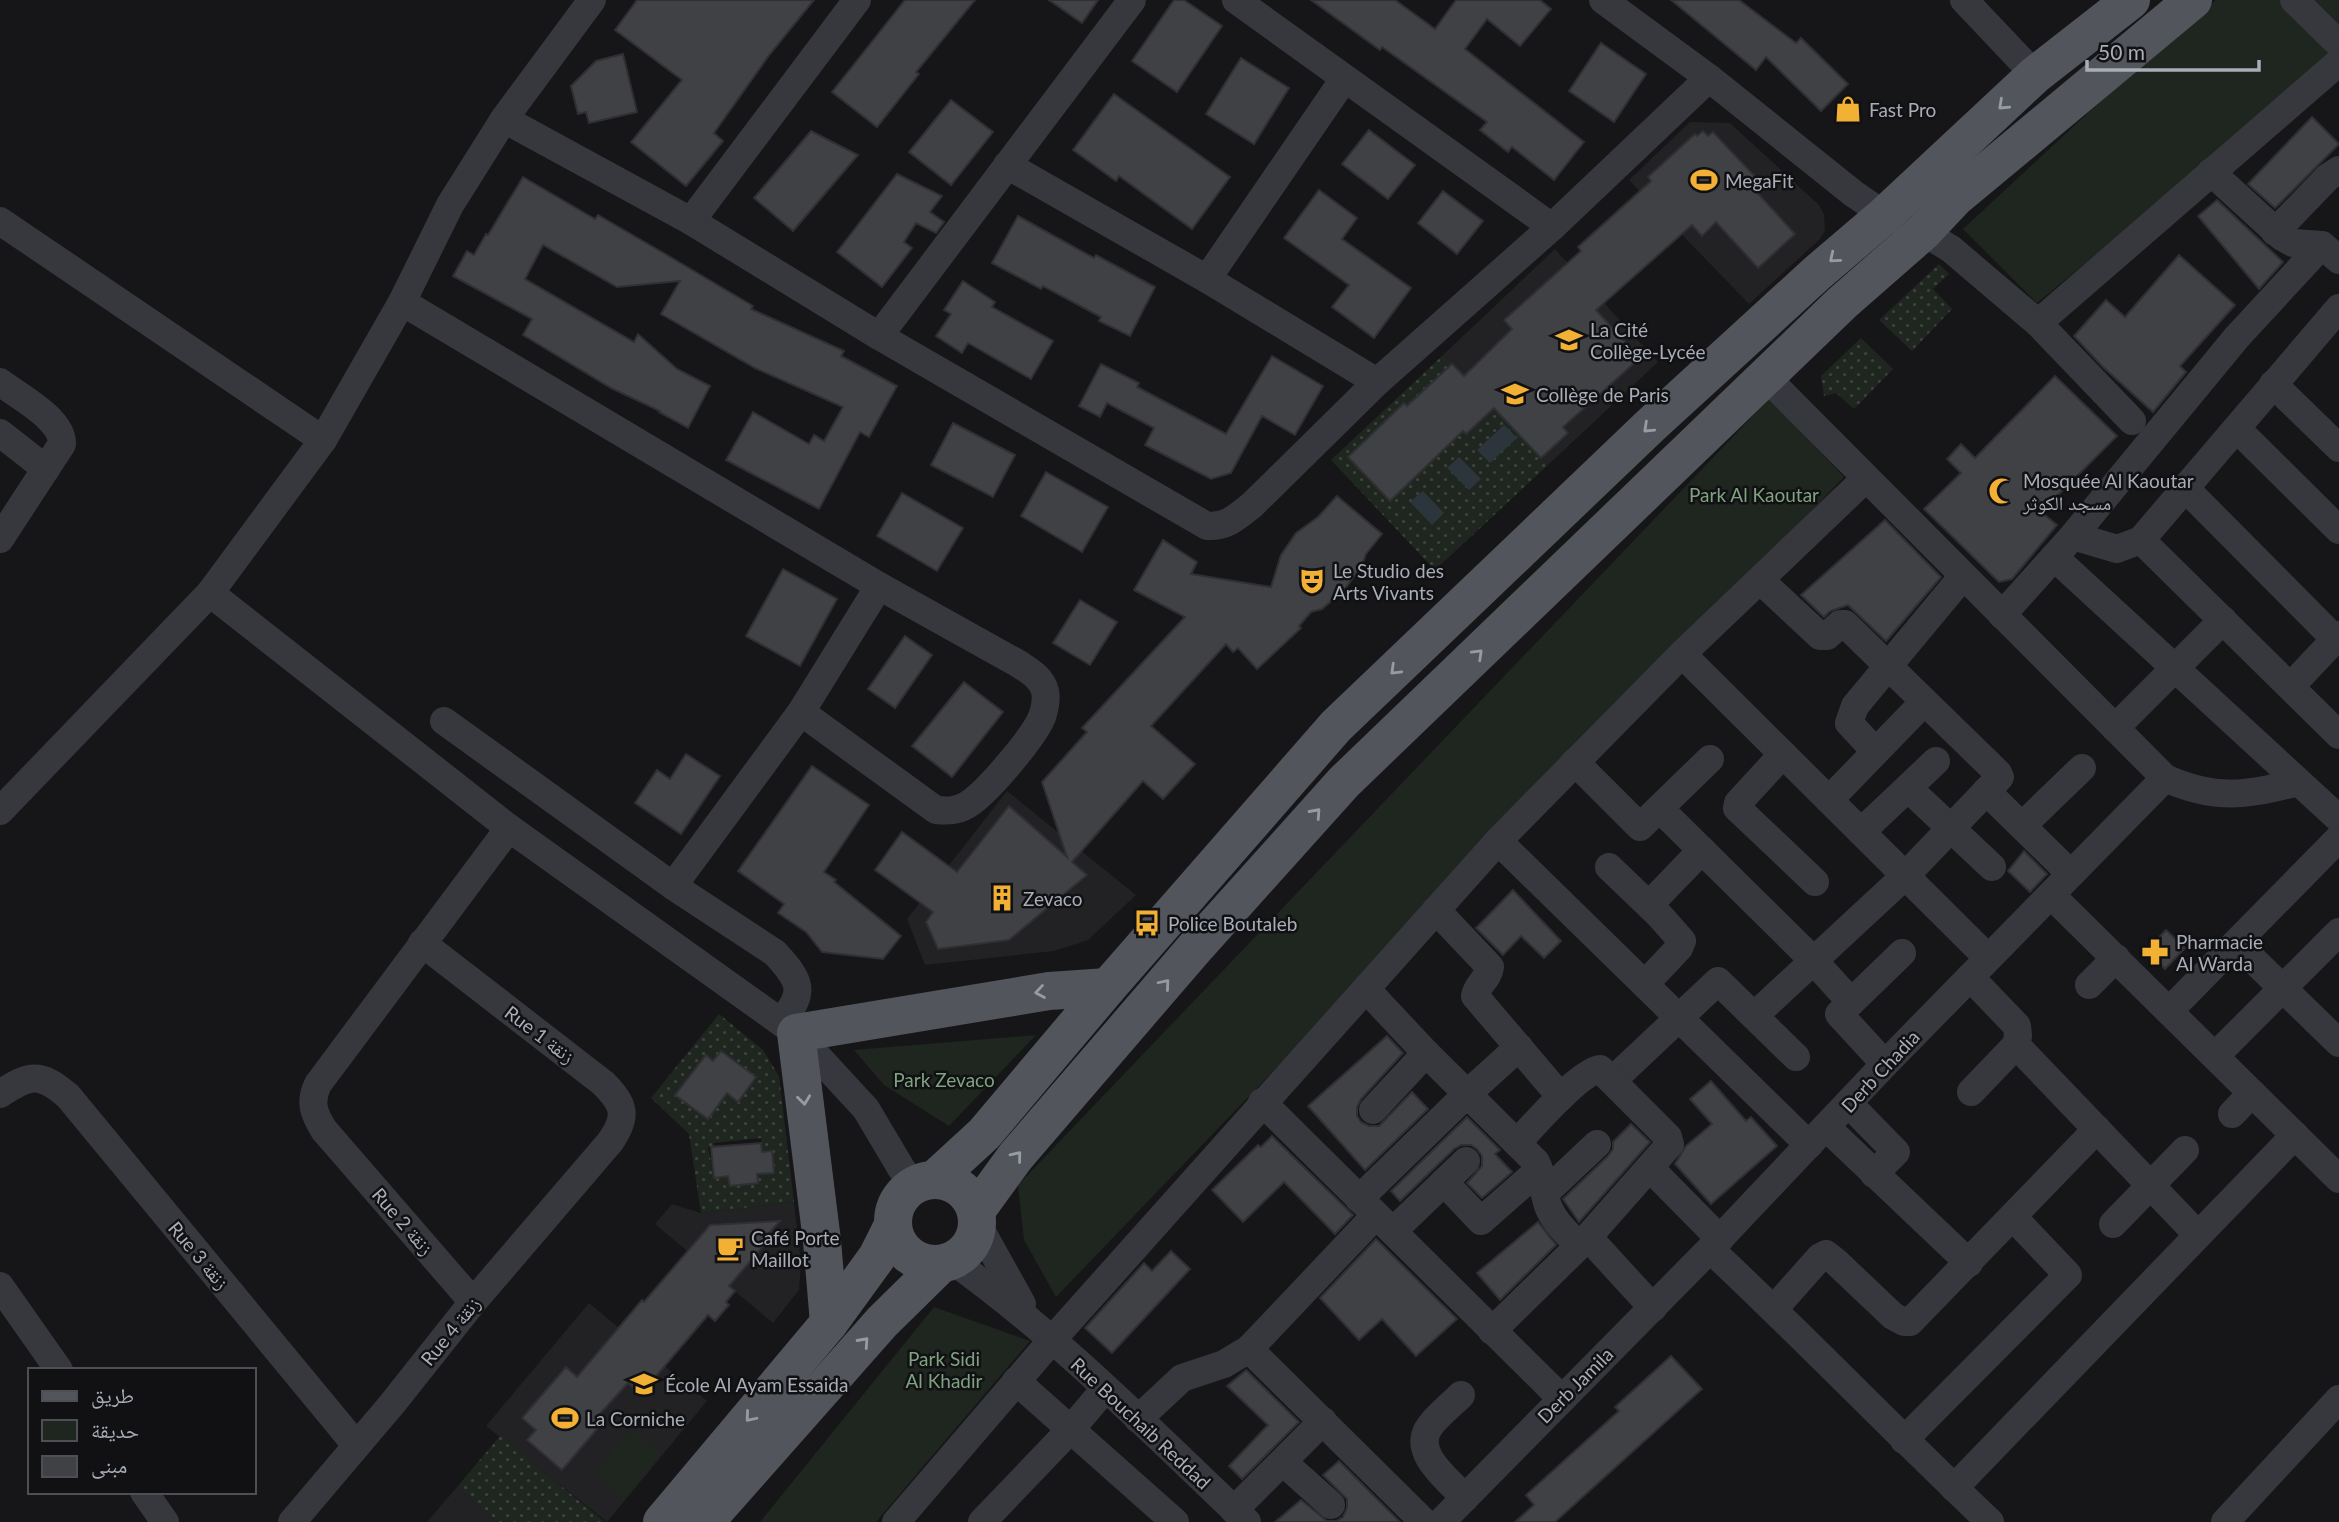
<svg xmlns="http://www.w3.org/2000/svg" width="2339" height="1522" viewBox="0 0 2339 1522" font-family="Lato,'Noto Naskh Arabic',sans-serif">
	<defs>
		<pattern id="grass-dots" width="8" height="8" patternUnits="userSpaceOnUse" patternTransform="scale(1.75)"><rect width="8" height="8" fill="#1e261f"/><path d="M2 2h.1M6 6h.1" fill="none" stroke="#3c433d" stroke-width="1.8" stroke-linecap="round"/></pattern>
	</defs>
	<rect width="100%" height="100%" fill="#161618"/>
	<g fill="#222225">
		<polygon points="1690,122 1730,123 1819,205 1824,214 1825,231 1820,239 1749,304 1629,180"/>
		<polygon points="1555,249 1658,362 1548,465 1443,355"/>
		<polygon points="1007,791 1136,895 1088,940 1054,951 925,965 907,919"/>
		<polygon points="794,1202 801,1262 799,1290 773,1323 655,1224 672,1204 701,1213"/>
		<polygon points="589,1303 707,1401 607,1522 486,1426"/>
		<polygon points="457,1487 497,1522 427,1522"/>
	</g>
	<g fill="url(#grass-dots)" fill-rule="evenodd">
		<polygon points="1939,264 1949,274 1933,289 1952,309 1912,351 1879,320"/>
		<polygon points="1861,338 1893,369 1854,409 1836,393 1824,396 1821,376"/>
		<path d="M1443,355L1452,364L1424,390L1466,434L1494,408L1548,465L1435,570L1331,460ZM1404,404L1446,448L1390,501L1348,457Z"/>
		<path d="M719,1014L763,1050L779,1076L794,1202L701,1213L689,1134L651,1098ZM721,1051L756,1077L738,1101L727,1093L676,1095L706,1055L713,1061ZM761,1138L762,1152L772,1151L773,1173L757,1174V1183L730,1186L728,1176L714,1177L708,1147H714V1143Z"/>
		<polygon points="500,1436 605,1522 497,1522 457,1487"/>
	</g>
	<g fill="#1e261f">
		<polygon points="2216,0 2339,0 2339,54 2037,303 1963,229 2145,60"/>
		<polygon points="1770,398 1844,477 1056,1297 1024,1240 1018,1185"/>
		<polygon points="1036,1035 949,1126 884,1085 854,1050"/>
		<polygon points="934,1307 1030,1341 876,1522 760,1522"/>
		<polygon points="631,1428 662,1453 624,1499 594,1474"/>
	</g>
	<g fill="#2c353c">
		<polygon points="1504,425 1517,438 1490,463 1477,450"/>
		<polygon points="1459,457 1481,479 1469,490 1447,468"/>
		<polygon points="1423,491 1444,513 1432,525 1410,502"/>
	</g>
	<g fill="#404145" stroke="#303034" stroke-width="2">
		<polygon points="637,0 814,0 770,54 714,133 723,141 686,186 631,142 682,80 615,30"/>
		<polygon points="905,0 975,0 916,72 919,74 877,127 832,92"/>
		<polygon points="1049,0 1098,0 1082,23"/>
		<polygon points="1174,0 1184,0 1222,26 1177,92 1132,61"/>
		<polygon points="1311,0 1395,0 1435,29 1456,0 1540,0 1551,9 1520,46 1487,19 1465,49 1584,142 1554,180 1512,147 1508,152 1480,130 1487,122 1382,47 1380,50"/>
		<polygon points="1671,0 1739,0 1796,43 1801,38 1848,84 1821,111 1766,57 1756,70"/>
		<polygon points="1601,43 1646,74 1614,122 1569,91"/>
		<polygon points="623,54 637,112 589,123 586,112 578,114 571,86 596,61"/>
		<polygon points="1241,58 1289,88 1254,144 1206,114"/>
		<polygon points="1114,94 1230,177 1192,229 1119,176 1116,181 1073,150"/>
		<polygon points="951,100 993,132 951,185 909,152"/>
		<polygon points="2312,117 2339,144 2275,208 2248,184"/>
		<polygon points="1369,130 1415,165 1388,199 1342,164"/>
		<polygon points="811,131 858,155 793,231 754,198"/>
		<polygon points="1703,131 1708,136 1713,132 1760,182 1753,188 1795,234 1758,268 1716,222 1702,236 1692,225 1596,310 1640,358 1563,427 1568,433 1541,458 1494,408 1466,434 1463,431 1390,501 1348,457 1404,403 1407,406 1452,364 1464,376 1512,329 1504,320 1581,251 1578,247 1651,181 1648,177 1695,134 1697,136"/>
		<polygon points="897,174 942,196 930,212 944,222 936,233 916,223 904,242 912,248 882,287 837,252"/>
		<polygon points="523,177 595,219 598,215 667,255 753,306 751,309 844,351 841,356 897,386 869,437 860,432 819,509 726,460 753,412 809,444 814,435 824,441 843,407 755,368 661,314 680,281 617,287 543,245 525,279 634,342 638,334 677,369 710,386 688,428 659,412 660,411 611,388 523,335 532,319 453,276 467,251 474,255 486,234 488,235"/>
		<polygon points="1319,190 1357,218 1342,239 1411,288 1374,338 1332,307 1349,285 1284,238"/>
		<polygon points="1443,191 1483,221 1457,254 1418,223"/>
		<polygon points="2217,200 2283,262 2259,289 2198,216"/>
		<polygon points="1018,216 1094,258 1096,255 1155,287 1130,336 1099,321 1101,317 1043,286 1041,289 992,263"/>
		<polygon points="2179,255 2235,305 2180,366 2186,372 2153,412 2103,367 2074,336 2106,300 2125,317"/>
		<polygon points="963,281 995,302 992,307 1053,341 1031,379 968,343 962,353 936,336 951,314 944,310"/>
		<polygon points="1272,356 1323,386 1295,435 1262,416 1231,473 1211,479 1145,445 1154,428 1107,403 1100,417 1079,406 1101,364 1139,383 1137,387 1226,434"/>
		<polygon points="2055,376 2117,436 2041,512 2057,525 2012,579 1999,582 1924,509 1961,473 1947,459 1961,444 1975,458"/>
		<polygon points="953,423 1015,455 993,497 931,465"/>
		<polygon points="1046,472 1108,507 1082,552 1021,516"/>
		<polygon points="902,493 963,528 937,571 877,536"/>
		<polygon points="1337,496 1382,534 1366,554 1362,565 1345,589 1322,609 1311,612 1299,626 1301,628 1257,669 1238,648 1233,652 1226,644 1151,726 1195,764 1163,799 1143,781 1072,862 1087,875 1009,940 938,949 926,922 933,912 875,870 902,832 957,872 1009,806 1067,857 1042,782 1087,732 1082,728 1185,617 1134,590 1163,540 1197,562 1191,574 1271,587 1281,555 1296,533 1318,517"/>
		<polygon points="1885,520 1941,577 1886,641 1848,605 1830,611 1824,617 1801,595"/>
		<polygon points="783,569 837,599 800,666 746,636"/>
		<polygon points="1080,600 1117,622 1090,665 1053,643"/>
		<polygon points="905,636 932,655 895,708 868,689"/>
		<polygon points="964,682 1003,712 952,777 912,746"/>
		<polygon points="686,754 720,776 681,834 635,803 657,770 670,779"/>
		<polygon points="812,766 869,805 824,872 836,880 834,882 901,936 883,959 822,952 806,932 778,913 784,904 738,871"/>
		<polygon points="2024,851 2047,874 2030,892 2008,871"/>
		<polygon points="1513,890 1561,941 1544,958 1521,936 1503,955 1476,928"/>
		<polygon points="2166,930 2185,948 2165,969 2146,951"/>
		<polygon points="1387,1036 1403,1053 1361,1099 1357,1107 1357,1116 1361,1122 1369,1126 1379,1126 1412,1092 1428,1109 1365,1170 1308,1106"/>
		<polygon points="721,1051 756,1077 738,1102 727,1093 708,1119 675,1095 706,1055 713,1061"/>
		<polygon points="1711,1081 1746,1121 1751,1117 1777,1146 1711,1204 1675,1164 1686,1146 1712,1124 1690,1099"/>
		<polygon points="1467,1117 1500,1150 1495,1154 1512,1172 1482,1198 1467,1183 1482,1166 1482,1156 1477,1149 1471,1145 1461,1145 1454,1149 1400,1201 1391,1191"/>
		<polygon points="1631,1124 1650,1142 1579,1222 1563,1199 1608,1156 1613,1149 1613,1142"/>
		<polygon points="1272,1136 1353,1215 1335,1234 1284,1182 1243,1222 1212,1190 1258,1145 1261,1147"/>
		<polygon points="761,1143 762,1152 772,1151 774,1173 757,1174 758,1183 730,1186 728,1176 714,1178 711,1147"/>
		<polygon points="780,1221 763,1240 766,1243 729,1286 735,1291 726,1302 729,1305 715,1321 708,1315 641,1394 628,1383 597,1417 603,1422 562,1470 527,1440 536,1430 522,1418 566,1367 577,1377 642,1300 644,1302 710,1225"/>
		<polygon points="1538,1222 1556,1245 1500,1300 1477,1273"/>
		<polygon points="1376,1239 1457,1319 1416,1356 1382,1319 1359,1340 1320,1298"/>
		<polygon points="1171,1251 1190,1269 1112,1353 1085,1328 1144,1263 1152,1271"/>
		<polygon points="1671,1356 1702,1389 1555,1522 1515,1522 1534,1505 1526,1495 1619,1411 1615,1407"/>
		<polygon points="1246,1370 1299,1422 1242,1479 1229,1466 1268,1425 1227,1386"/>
		<polygon points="1339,1461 1400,1522 1275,1522 1301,1500 1327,1521 1336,1521 1343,1517 1347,1508 1347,1499 1323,1475"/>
	</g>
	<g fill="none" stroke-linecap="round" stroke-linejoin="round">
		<g stroke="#37383d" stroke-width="28">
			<path d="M592,0L504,119L450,205L402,302L879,586L1019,664C1029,671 1041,677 1045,691C1047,700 1045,708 1042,717C1033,738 987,793 967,805C957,811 948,811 936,810L801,712"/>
			<polyline points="1236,0 1552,227"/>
			<polyline points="1603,0 1709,78 1854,194 1885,215 1923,232 1951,249 2038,323 2132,421"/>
			<polyline points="1964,0 2035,75"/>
			<polyline points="2294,0 2339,44"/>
			<path d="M504,119L691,221L879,336L1207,526C1227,527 1237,517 1252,505L1377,382L1552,227L1709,78"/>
			<polyline points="1007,165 1207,279 1377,382"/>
			<polyline points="2211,172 2282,237 2293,243 2322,245 2339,260"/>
			<polyline points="0,221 323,440"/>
			<polyline points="691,221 857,0"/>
			<polyline points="2275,232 2328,177 2339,170"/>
			<polyline points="1207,279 1344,79"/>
			<polyline points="2038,323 2339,62"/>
			<polyline points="879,336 1132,0"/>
			<path d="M1766,377L2165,778C2214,800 2247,796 2298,782"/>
			<path d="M0,382C18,396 63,419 62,444L0,539"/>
			<polyline points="2273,384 2339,448"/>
			<polyline points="2237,429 2339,530"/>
			<polyline points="0,433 46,469"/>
			<polyline points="2185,488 2335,639"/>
			<polyline points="2073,536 2117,549 2141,540 2339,308"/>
			<polyline points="2141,540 2339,735"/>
			<polyline points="2054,557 2339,819"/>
			<polyline points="210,593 509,828 796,1033 866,1109 901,1168 914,1185"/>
			<polyline points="2002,615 2073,536 2237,337 2322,245"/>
			<polyline points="1682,654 1988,958"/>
			<polyline points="2291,686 2339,635"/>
			<path d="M444,721L673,886L775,953C800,980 807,992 781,1021"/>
			<polyline points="2115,728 2223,620"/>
			<polyline points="1875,751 1849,723 1855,706 1963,576"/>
			<polyline points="1783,754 1738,803 1737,808 1815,882"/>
			<polyline points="1575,762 1640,827 1710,759"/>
			<polyline points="1908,788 1992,867"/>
			<polyline points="1986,791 2071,874"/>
			<polyline points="1829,800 1924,702"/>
			<polyline points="1660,809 1813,960 1851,1002"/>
			<polyline points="0,811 210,593 323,440 402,302"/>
			<polyline points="2022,826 2082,768"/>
			<polyline points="1861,832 1936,761"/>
			<polyline points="1498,841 1809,1145"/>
			<polyline points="1609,867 1660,916 1682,941 1679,948 1645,984"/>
			<polyline points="673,886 801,712 879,586"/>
			<polyline points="2051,895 2339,1179"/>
			<polyline points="1649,905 1702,850"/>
			<path d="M1436,910L1490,967C1489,978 1476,986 1475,996L1561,1097"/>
			<polyline points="2236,943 2339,1043"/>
			<polyline points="1970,977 2017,1026 2018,1036 2016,1045 1971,1092"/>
			<polyline points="2089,985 2116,958"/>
			<path d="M1366,989L1426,1053L1536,1162C1543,1176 1543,1191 1548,1206C1554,1222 1568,1234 1579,1246"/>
			<polyline points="2169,1011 2339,838"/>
			<polyline points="1754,1016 1906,875 2000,777 1998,773 1845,624 1840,624 1827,636 1820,636 1760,580"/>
			<polyline points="2016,1045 2198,1235"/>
			<polyline points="2215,1056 2339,932"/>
			<polyline points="1885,1064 1839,1014 1902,953"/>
			<polyline points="1613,1080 1718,981 1796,1057"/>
			<path d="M0,1094C30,1074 40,1072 68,1096L356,1445"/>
			<polyline points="1262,1102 1561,1398"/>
			<polyline points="1849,1104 1896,1152 1874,1174"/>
			<polyline points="1373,1110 1426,1053"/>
			<polyline points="2232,1114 2252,1093"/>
			<polyline points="1826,1127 1969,1263"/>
			<polyline points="1650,1168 1720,1239"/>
			<polyline points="1444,1182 1481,1221 1539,1170"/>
			<polyline points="1545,1193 1597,1144"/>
			<polyline points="1359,1199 1467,1094 1519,1047"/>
			<polyline points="2113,1224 2185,1150"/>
			<polyline points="978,1225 1022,1304"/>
			<polyline points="1393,1231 1466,1161"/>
			<polyline points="1588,1237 1653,1308"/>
			<path d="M1710,1249C1805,1338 1895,1432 1990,1522"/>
			<path d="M953,1261C1059,1337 1152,1432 1247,1522"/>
			<polyline points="0,1286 59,1370"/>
			<path d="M473,1302L324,1130C314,1114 309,1102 318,1084L509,828"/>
			<polyline points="1774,1309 1820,1257 1826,1254 1835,1261 1893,1316 1904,1322 1910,1322 2097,1129"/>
			<path d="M1492,1331L1588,1237L1670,1144L1668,1137L1600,1069C1578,1073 1534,1125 1517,1143"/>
			<polyline points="1249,1349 1424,1522"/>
			<polyline points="1016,1381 1175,1522"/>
			<path d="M1461,1395C1451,1405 1438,1415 1430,1426C1410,1452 1449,1480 1465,1498"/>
			<polyline points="1138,1419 1182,1378 1224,1364 1249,1349 1376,1215"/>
			<polyline points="1904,1440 2068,1275 2013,1217"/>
			<polyline points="1284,1463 1331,1505"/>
			<polyline points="1954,1488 2295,1135"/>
			<polyline points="144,1492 165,1522"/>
			<polyline points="1234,1510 1323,1421"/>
			<path d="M292,1522L392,1404L473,1302L610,1142C628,1116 625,1105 603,1083L422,943"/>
			<polyline points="896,1522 1052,1340 1498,841 1682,654 1866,478"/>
			<polyline points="982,1522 1071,1429 1105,1389"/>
			<polyline points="1441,1522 1710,1249 1885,1064 2165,778"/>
			<polyline points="2225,1522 2339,1399"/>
		</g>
		<g stroke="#53555c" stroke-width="38">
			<circle cx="935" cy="1222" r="42"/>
			<polyline points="934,1180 984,1134 1108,987 1336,726 1651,425 1817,273 1885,215 2035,75 2131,0"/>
			<polyline points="976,1211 1016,1156 1194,949 1344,782 1842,303 1923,232 1955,198 2193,0"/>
			<polyline points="829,1323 822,1241 796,1033 1049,991 1108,987"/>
			<polyline points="662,1522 829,1323 877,1257 893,1225"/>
			<polyline points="705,1522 882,1322 941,1264"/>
		</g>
	</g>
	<defs><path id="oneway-chevron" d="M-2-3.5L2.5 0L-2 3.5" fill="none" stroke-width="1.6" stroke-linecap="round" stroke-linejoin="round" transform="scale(1.75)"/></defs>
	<g stroke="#979ba6">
		<use href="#oneway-chevron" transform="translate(2003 105) rotate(137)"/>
		<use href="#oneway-chevron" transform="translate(1834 258) rotate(140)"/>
		<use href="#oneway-chevron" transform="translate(1648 428) rotate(137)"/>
		<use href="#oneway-chevron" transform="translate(1478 654) rotate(-44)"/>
		<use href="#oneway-chevron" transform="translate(1395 670) rotate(136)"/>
		<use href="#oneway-chevron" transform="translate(1316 813) rotate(-48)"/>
		<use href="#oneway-chevron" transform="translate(1165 984) rotate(-50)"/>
		<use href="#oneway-chevron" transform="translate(1040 992) rotate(171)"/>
		<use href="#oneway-chevron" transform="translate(804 1100) rotate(83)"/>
		<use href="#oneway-chevron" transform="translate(1017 1156) rotate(-51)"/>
		<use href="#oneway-chevron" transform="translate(864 1342) rotate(-48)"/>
		<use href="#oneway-chevron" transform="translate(750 1417) rotate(130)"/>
	</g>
	<defs>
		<g id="shop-bare" transform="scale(2.1)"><path d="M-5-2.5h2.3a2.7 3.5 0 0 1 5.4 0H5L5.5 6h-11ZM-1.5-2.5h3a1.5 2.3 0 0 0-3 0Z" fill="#f2b134" stroke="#111113" stroke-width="2.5" paint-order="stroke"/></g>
		<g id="stadium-bare" transform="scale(2.1)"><path d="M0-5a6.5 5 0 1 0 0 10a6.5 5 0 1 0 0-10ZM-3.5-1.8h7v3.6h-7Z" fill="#f2b134" stroke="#111113" stroke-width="2.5" paint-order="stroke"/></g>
		<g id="school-bare" transform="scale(2.1)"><path d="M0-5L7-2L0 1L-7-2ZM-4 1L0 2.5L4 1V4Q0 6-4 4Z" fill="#f2b134" stroke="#111113" stroke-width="2.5" paint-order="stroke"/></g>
		<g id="university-bare" transform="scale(2.1)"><path d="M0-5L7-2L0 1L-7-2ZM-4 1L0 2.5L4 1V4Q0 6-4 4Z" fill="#f2b134" stroke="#111113" stroke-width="2.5" paint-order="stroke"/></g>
		<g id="mosque-bare" transform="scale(2.1)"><path d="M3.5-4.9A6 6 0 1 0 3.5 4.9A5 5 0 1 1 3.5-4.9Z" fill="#f2b134" stroke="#111113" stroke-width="2.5" paint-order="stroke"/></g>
		<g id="theatre-bare" transform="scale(2.1)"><path d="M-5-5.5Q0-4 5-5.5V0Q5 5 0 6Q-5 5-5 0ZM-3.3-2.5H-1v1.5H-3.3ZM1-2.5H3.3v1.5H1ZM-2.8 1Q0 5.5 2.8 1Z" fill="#f2b134" stroke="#111113" stroke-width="2.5" paint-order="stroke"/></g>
		<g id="building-bare" transform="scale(2.1)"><path d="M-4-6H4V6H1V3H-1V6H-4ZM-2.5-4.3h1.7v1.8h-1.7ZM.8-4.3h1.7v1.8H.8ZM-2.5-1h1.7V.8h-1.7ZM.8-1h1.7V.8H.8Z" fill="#f2b134" stroke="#111113" stroke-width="2.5" paint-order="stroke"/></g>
		<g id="bus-bare" transform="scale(2.1)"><path d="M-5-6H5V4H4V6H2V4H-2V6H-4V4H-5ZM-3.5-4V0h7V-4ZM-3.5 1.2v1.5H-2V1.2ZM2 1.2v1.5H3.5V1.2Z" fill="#f2b134" stroke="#111113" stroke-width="2.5" paint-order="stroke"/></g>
		<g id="pharmacy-bare" transform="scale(2.1)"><path d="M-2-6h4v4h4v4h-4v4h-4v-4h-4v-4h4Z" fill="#f2b134" stroke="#111113" stroke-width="2.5" paint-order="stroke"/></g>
		<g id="cafe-bare" transform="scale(2.1)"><path d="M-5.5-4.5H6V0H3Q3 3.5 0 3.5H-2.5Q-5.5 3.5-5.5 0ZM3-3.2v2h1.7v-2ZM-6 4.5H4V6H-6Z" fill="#f2b134" stroke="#111113" stroke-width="2.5" paint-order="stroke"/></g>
	</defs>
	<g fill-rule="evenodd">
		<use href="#shop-bare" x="1848" y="109"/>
		<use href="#stadium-bare" x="1704" y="180"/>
		<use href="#school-bare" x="1569" y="340"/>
		<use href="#university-bare" x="1515" y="394"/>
		<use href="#mosque-bare" x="2002" y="491"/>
		<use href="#theatre-bare" x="1312" y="581"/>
		<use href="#building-bare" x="1002" y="898"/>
		<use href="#bus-bare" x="1147" y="923"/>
		<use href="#pharmacy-bare" x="2155" y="952"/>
		<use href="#cafe-bare" x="730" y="1248"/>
		<use href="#school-bare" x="644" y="1384"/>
		<use href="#stadium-bare" x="565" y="1418"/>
	</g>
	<g text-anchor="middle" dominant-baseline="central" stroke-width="5" stroke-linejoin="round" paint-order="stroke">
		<g font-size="19" fill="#a8adb8" stroke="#111113" text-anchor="start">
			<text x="1869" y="109">Fast Pro</text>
			<text x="1725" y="180">MegaFit</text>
			<text x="1590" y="329">La Cité<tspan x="1590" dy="22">Collège-Lycée</tspan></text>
			<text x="1536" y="394">Collège de Paris</text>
			<text x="2023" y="480">Mosquée Al Kaoutar<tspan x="2023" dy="22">مسجد الكوثر</tspan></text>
			<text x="1333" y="570">Le Studio des<tspan x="1333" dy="22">Arts Vivants</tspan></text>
			<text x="1023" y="898">Zevaco</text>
			<text x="1168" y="923">Police Boutaleb</text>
			<text x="2176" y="941">Pharmacie<tspan x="2176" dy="22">Al Warda</tspan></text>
			<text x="751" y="1237">Café Porte<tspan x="751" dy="22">Maillot</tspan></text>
			<text x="665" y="1384">École Al Ayam Essaida</text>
			<text x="586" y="1418">La Corniche</text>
		</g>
		<g font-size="19" fill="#7fa381" stroke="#111113">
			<text x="1754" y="494">Park Al Kaoutar</text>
			<text x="944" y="1079">Park Zevaco</text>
			<text x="944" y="1358">Park Sidi<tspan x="944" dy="22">Al Khadir</tspan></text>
		</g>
		<g font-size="19" fill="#a8adb8" stroke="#111113">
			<text transform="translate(540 1034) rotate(37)">Rue 1 زنقة</text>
			<text transform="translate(1880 1071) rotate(-47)">Derb Chadia</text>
			<text transform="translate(403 1221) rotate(49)">Rue 2 زنقة</text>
			<text transform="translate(199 1255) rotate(50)">Rue 3 زنقة</text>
			<text transform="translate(450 1331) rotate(-51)">Rue 4 زنقة</text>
			<text transform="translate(1575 1385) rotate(-45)">Derb Jamila</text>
			<text transform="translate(1141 1423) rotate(43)">Rue Bouchaib Reddad</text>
		</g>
	</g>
	<rect x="28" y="1368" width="228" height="126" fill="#111113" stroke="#4d4f55" stroke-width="2"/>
	<rect x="42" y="1391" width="35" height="10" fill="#53555c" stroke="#4d4f55" stroke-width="2"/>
	<text x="91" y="1403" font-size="21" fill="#a8adb8">طريق</text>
	<rect x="42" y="1420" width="35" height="21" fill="#1e261f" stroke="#4d4f55" stroke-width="2"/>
	<text x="91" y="1438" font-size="21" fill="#a8adb8">حديقة</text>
	<rect x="42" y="1456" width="35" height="21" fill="#404145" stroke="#4d4f55" stroke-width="2"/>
	<text x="91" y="1473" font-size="21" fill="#a8adb8">مبنى</text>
	<path d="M2087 60v10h172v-10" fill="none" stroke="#a8adb8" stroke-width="3.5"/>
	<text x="2098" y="60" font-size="21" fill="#a8adb8" stroke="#111113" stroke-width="5" paint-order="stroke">50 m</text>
</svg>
